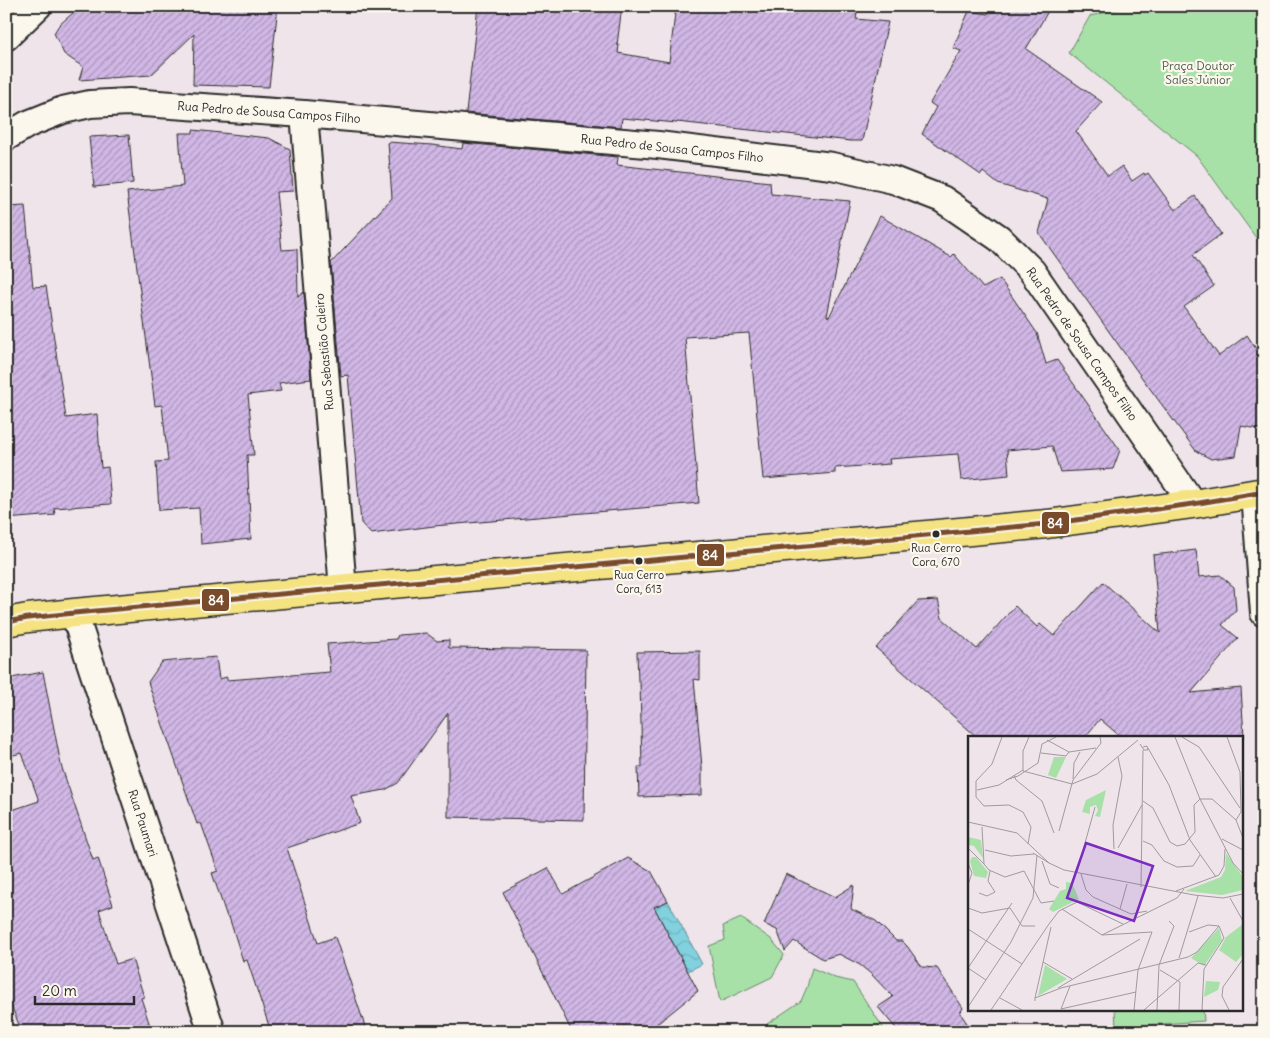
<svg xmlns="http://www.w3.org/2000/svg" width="1270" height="1038" viewBox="0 0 1270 1038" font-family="Delius,sans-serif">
	<defs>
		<pattern id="water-waves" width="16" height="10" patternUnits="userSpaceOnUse" patternTransform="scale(1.25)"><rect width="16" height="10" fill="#82d1df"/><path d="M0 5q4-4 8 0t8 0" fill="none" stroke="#70b4c0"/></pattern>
		<pattern id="building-hatch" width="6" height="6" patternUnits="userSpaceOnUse" patternTransform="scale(1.25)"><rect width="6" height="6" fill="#d1b7e6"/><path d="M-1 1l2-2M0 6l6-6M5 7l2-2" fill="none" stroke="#aa95bb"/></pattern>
	</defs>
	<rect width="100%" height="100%" fill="#eee4ea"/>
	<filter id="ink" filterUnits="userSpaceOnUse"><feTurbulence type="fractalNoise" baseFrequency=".02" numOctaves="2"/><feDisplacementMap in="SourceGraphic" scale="10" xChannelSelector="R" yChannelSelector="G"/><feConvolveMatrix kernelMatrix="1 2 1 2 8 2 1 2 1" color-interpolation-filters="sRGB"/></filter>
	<g filter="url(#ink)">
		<g fill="#a7e1a7" stroke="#698669">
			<polygon points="1122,6 1264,6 1264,249 1197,156 1069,53 1090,16 1120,9"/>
			<polygon points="741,918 771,939 784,955 772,977 720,1002 709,946 725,940 723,926"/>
			<polygon points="812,968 835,978 853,982 886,1032 774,1032 767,1024 801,1001 807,987"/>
			<polygon points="1115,1009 1203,1009 1204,1021 1116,1027"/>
		</g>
		<polygon fill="url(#water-waves)" stroke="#5f8f97" points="668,901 702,964 688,971 654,907"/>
		<g fill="url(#building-hatch)" stroke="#2b2b2b">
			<polygon points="94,6 107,8 108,6 278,6 269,87 193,85 194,34 151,75 79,80 83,67 64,54 54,33 59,25 73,13 86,7"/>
			<polygon points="478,6 622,6 617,45 619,45 618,53 669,62 676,6 858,6 856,19 888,22 862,141 851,141 677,122 677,123 622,118 621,127 466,113"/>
			<polygon points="991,6 1051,6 1026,49 1102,102 1076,131 1108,176 1122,166 1132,181 1144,173 1145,175 1148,173 1175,210 1195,196 1221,234 1193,255 1214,286 1184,307 1219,356 1247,335 1264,361 1264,430 1241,426 1236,456 1211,459 1196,451 1137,371 1039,233 1048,199 998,184 983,172 981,175 922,134 936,107 930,103 961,51 953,48 969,11 988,14"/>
			<polygon points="193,130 269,138 290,149 293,191 276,192 282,250 297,249 298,297 304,292 311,379 279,383 281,391 248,395 254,455 247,455 251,539 201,544 199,508 159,510 156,462 168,461 162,405 155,406 127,192 183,186 179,133 193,133"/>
			<polygon points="129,135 133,183 94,187 89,137"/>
			<polygon points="388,142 432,145 462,149 463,143 618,157 617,165 770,182 771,194 850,201 827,316 829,317 880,216 951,257 954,254 983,288 1000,279 1037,333 1046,364 1057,360 1120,450 1113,469 1060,472 1052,446 1007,450 1009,475 961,480 958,454 889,459 890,464 835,468 835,473 763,479 749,333 685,337 699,503 434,526 371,534 361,523 348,375 341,376 331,263 392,198"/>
			<polygon points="25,206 33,287 46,286 66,418 97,414 101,468 108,467 111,504 54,508 55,515 6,519 6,207"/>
			<polygon points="1196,550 1199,577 1220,575 1234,587 1236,610 1222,625 1238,638 1191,693 1241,688 1244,737 1121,737 1100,719 1085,737 977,737 876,648 918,601 938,600 942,618 977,649 1015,606 1037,627 1040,624 1054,636 1103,582 1160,633 1153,555"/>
			<polygon points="426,633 437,641 449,640 449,648 586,650 584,820 448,817 448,713 398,783 385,790 351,796 360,823 287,848 318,943 335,937 367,1032 271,1032 247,960 243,961 229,917 227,917 212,873 218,871 201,823 197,824 148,682 162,662 216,657 219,679 227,677 227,680 330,672 327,644 396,639 398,635"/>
			<polygon points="700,651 700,680 694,679 702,767 702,795 639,797 638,767 642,767 640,681 638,682 637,652"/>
			<polygon points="43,672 61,765 93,860 98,858 113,905 99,910 116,964 132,959 144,997 141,998 152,1032 22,1032 6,993 6,812 39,801 22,753 9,756 6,741 6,679"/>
			<polygon points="628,858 651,871 668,901 654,907 698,991 647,1032 572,1032 503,892 548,868 563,894"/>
			<polygon points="786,874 835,897 854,885 851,909 876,921 896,941 902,941 907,946 922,967 937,968 963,1008 960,1013 973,1032 899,1032 878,1007 893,997 871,974 860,965 839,954 823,959 794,941 785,951 777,930 764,924"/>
		</g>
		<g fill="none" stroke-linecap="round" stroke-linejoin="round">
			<g stroke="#2b2b2b" stroke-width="30">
				<g id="minor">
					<polyline points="6,37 38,6"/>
					<polyline points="304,114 343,589"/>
					<polyline points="6,137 28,124 63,110 90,104 129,102 304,114 658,145 832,166 893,180 942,199 999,238 1032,271 1193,504"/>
					<polyline points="1255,494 1264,613"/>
					<polyline points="74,613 212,1032"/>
				</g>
			</g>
			<g stroke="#2b2b2b" stroke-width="31">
				<polyline id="primary" points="6,622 28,618 74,613 1047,524 1193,504 1264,492"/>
			</g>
			<use href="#minor" stroke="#fbf7ec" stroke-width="26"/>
			<use href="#primary" stroke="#f5e382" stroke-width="28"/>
			<g stroke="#fbf7ec" stroke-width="9">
				<polyline id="bus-1" points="6,622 28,618 74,613 1047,524 1193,504 1264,492"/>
			</g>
			<use href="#bus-1" stroke="#7a4b2a" stroke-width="5"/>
		</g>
	</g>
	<g fill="#2b2b2b" stroke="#fbf7ec" stroke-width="2">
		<circle cx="936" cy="534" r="4.5"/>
		<circle cx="639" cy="561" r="4.5"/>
	</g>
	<g text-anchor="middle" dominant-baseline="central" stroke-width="4.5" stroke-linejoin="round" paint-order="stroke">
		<g font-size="11" fill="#2b2b2b" stroke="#fbf7ec">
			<text x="936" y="548">Rua Cerro<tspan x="936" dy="14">Cora, 670</tspan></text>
			<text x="639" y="575">Rua Cerro<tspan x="639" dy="14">Cora, 613</tspan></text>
		</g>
		<g font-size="12" fill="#4a584a" stroke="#fbf7ec">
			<text x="1198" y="65">Praça Doutor<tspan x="1198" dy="14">Sales Júnior</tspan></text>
		</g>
		<g font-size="12" fill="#2b2b2b" stroke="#fbf7ec">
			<text transform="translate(269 112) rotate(4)">Rua Pedro de Sousa Campos Filho</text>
			<text transform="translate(672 148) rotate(6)">Rua Pedro de Sousa Campos Filho</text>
			<text transform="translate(1082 344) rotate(55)">Rua Pedro de Sousa Campos Filho</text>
			<text transform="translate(324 352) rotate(-95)">Rua Sebastião Caleiro</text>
			<text transform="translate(143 823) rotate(72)">Rua Paumari</text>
		</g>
	</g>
	<g transform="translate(968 736)">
		<rect width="275" height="275" fill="#eee4ea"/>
		<path d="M86,21H98L88,42L80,39Z" fill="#a7e1a7"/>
		<path d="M138,54L132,81L127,80L130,74L128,69L122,71V78L114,76L118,64ZM0,101L13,104L15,122L6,110L0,109ZM258,117L275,141V154L254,159L217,155L253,141L257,134ZM4,121H8L20,136L18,142L6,140L2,125ZM98,146L104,147L111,163L85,176L81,173L92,155L98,153ZM275,188V218L268,226L251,214L258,201ZM251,192L254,204L236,230L223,222ZM77,229L99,243L70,260ZM238,245L252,246L250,254L236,261Z" fill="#a7e1a7"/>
		<path fill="none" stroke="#a09a9e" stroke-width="1" d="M34,1L24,28L8,45V61L16,70L41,69L55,76L63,91L60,108M61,1L55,15V35L104,48L129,38L170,4M207,1L232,63L265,127L275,138M214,1L231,11L272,72M259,1L272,36L273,76L268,84M79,4L101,16L128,12M172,8L176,14H180L179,10L175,11M180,12L201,49L222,104L248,141M73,17L98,20L101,16M46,39L48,44L74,65L86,97M105,43L106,27L112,16M38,44L50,40L70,27L74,8L88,1M9,54L31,49L55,34M175,65L185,72L202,106L209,110L217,108L227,96L226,69L232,63H244L268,84M268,84L275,102M0,86L49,97L81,127L96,134L226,159L255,162L275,158M14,91L16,128L21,134L37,141L56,135L73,167L86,165M91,95L105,44L133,7L132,1M254,103L275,114M175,105L184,109L196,125L209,131L225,130L232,119M0,112L16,128M150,112L174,69M146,113L145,89L154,40L150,21M17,114L43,120L66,118M65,117L81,127M74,125L82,148L91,152M0,127L4,137L0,149M109,136L127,71M113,138L118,154L125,161L163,178L179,175M173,151L175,14M208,155L251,139L256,130L257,113M11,157L19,160L27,156L20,145L22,135M262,162L275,185M0,172L14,177L42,172L54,190H67M94,173L134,199L184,196L170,234L166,274M152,173L159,148M81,188L91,175L109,166L155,188M0,193L54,228M221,196L240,189L251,190M134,199L209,162L216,153M211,222L230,160M75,226L104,243M0,232L44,167M0,232L18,244M192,234L212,246L211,274M90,252L172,203M32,262L54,274M67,262L83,191M67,265V262L93,252L220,221L229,216L251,190M0,271L43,206L65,162L69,119M93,273L168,256M93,273L102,250M23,274L81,188M176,274L230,227L238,229M189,274L191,229L206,190L201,185M234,274L236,233L256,202L251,190M261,274L254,260L255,251L275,223"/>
		<path fill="#7b2cbf" fill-opacity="0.15" stroke="#7b2cbf" stroke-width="2.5" d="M118,107L185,130L166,185L99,162Z"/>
		<rect width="275" height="275" fill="none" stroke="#2b2b2b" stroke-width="2.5"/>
	</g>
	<g stroke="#fbf7ec" stroke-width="2">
		<rect x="1041" y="511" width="29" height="24" rx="5" fill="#7a4b2a"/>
		<rect x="696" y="543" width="29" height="24" rx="5" fill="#7a4b2a"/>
		<rect x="201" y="588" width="29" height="24" rx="5" fill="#7a4b2a"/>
	</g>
	<g font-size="14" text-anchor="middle" font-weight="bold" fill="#fff">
		<text x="1055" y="528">84</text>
		<text x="710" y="560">84</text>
		<text x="216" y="605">84</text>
	</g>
	<rect width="1270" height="1038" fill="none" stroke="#fbf7ec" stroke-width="25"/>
	<rect x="12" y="12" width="1245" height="1013" fill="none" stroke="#2b2b2b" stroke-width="2" filter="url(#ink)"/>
	<path d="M35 996v8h99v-8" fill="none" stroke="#2b2b2b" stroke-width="2.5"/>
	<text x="42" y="996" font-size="15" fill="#2b2b2b" stroke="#fbf7ec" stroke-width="4" paint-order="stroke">20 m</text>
</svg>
